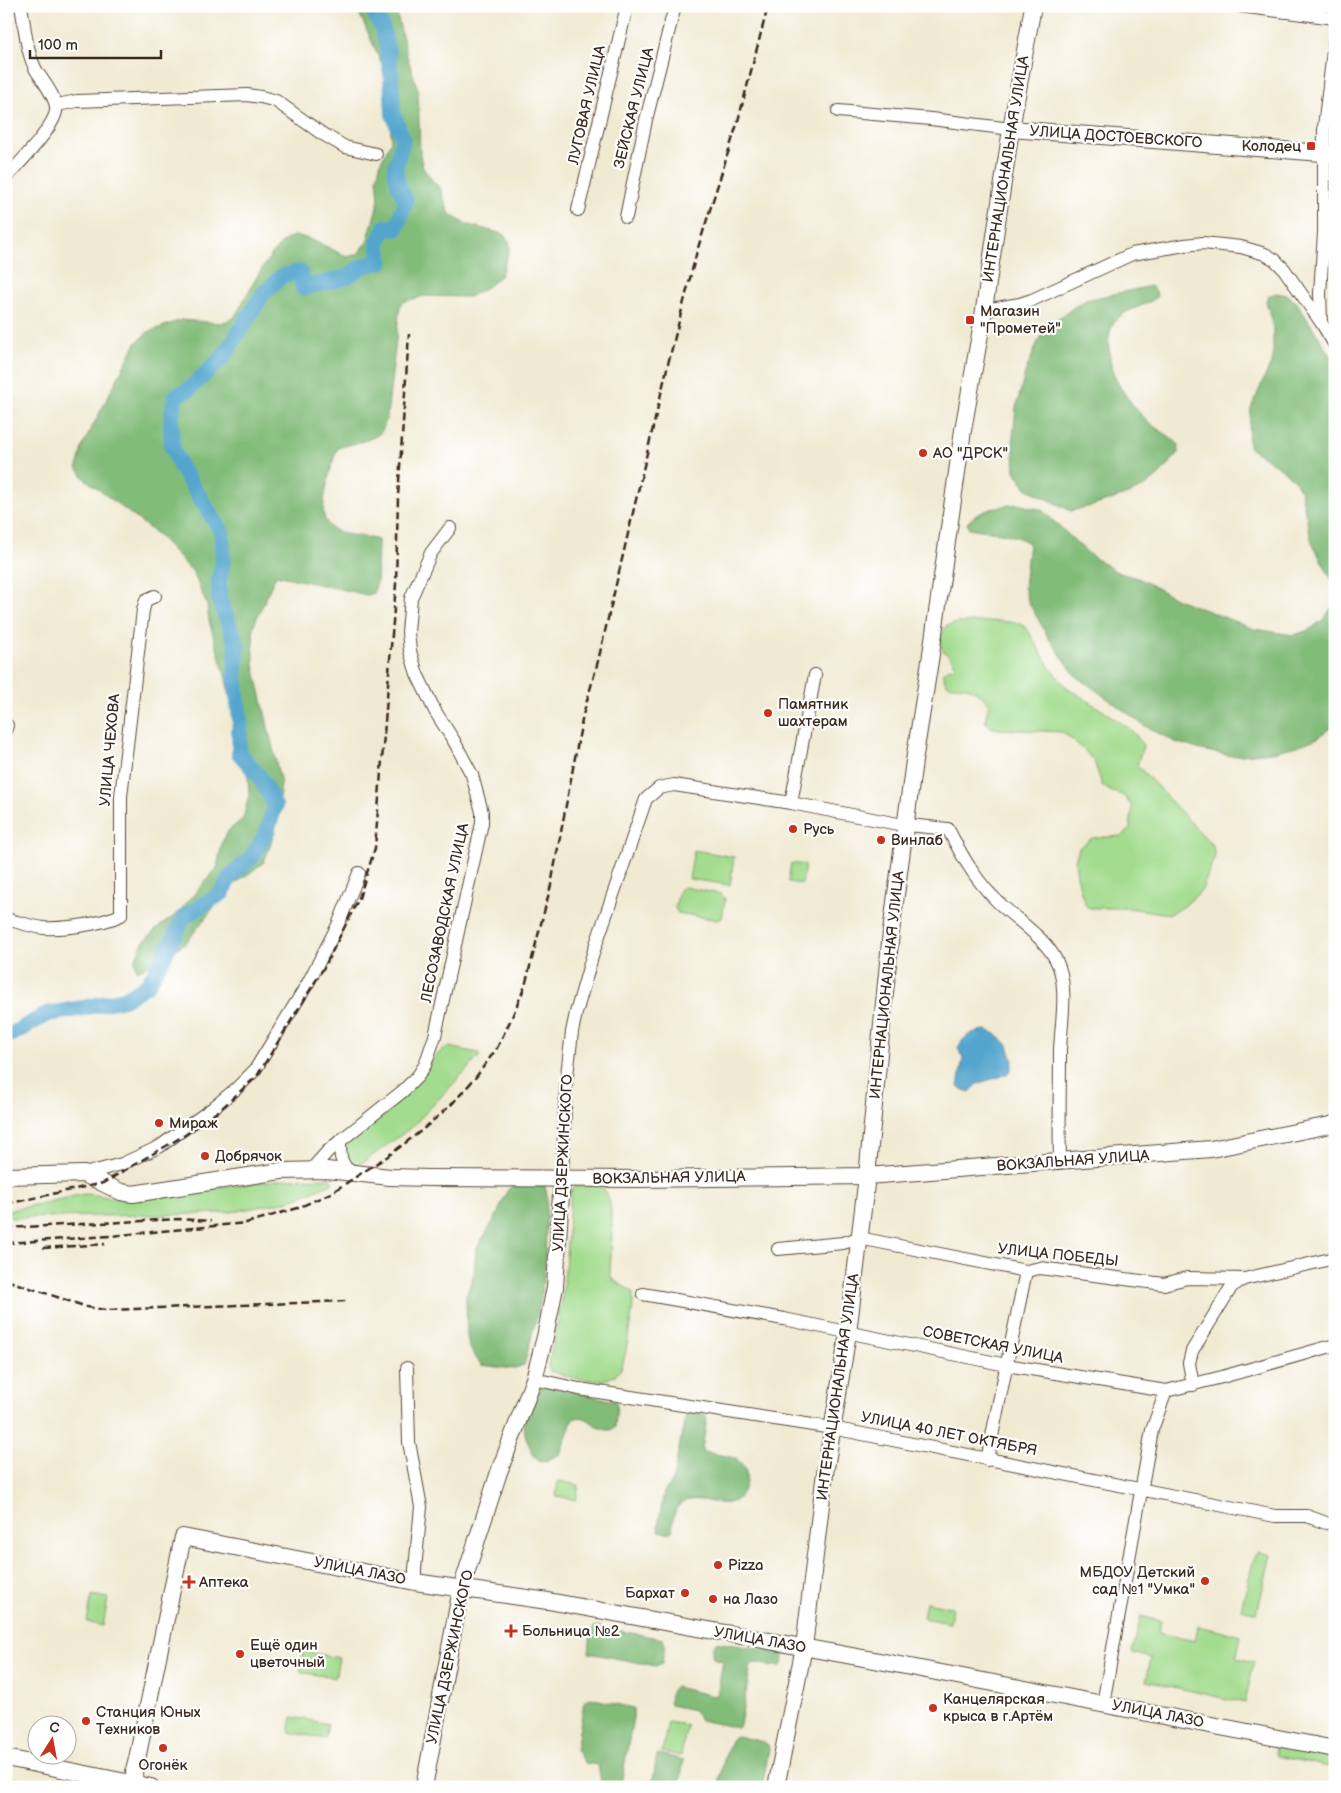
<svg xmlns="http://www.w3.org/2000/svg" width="1341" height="1793" viewBox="0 0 1341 1793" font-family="'Balsamiq Sans',sans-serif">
	<rect width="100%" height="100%" fill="#fff"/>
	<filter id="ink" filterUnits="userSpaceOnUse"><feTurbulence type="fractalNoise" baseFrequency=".02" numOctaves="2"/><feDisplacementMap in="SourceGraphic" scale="10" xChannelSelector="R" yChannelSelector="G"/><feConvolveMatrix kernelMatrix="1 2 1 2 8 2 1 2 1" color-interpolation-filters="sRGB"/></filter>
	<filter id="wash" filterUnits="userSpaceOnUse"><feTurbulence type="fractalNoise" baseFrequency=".0096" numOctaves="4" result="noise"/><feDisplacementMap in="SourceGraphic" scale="20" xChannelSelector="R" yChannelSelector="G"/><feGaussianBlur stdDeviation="1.12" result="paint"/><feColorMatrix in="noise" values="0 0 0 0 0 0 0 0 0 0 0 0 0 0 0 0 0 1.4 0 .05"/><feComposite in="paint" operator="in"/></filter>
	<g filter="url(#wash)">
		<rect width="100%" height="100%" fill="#f1ead3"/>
		<g fill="#a3dc8e" stroke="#6f8356">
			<path d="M998,621L1021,623L1029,632L1050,668L1065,686L1126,726L1136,735L1143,746L1137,765L1213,846L1215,856L1202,890L1183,907L1170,914L1128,908H1088L1085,904L1081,892L1077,875L1075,860L1079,848L1092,838L1122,836L1130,829L1132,807L1124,796L1110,791L1102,785L1094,761L1082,748L1063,732L999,729L990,727L985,721L989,704C984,697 975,689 966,687C954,685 943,690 944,672L948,669L955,667C952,649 930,656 946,626L957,623Z"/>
			<polygon points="694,850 734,857 730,885 689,879"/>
			<polygon points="791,863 805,865 802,884 788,882"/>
			<polygon points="684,887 721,894 725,899 722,918 718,920 678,913 675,908 679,890"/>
			<path d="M449,1047L478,1053L480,1054L478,1058L412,1127L365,1161L357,1165C346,1160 345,1155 347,1143L402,1092L443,1049Z"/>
			<path d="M330,1178L332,1180V1183L327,1185L289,1201L232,1212L198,1214L6,1218V1211L84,1194C98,1194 111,1199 126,1199L286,1179Z"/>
			<path d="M581,1186C587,1186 596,1185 601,1187C618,1196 610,1258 610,1275L613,1280L633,1292C634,1308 630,1323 628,1338C626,1348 625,1359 621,1368C610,1390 568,1377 550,1371L548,1365L561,1307L564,1282L571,1191L574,1187Z"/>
			<polygon points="558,1481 579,1485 576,1500 556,1496"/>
			<polygon points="1259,1552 1271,1555 1257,1613 1241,1609 1255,1554"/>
			<polygon points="92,1595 108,1598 103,1626 87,1622"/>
			<polygon points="926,1602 952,1607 950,1623 923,1618"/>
			<polygon points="1141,1616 1161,1621 1158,1633 1195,1641 1198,1626 1241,1636 1236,1658 1254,1662 1245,1703 1146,1681 1151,1658 1132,1653"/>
			<polygon points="304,1651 339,1658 335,1678 300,1672"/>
			<polygon points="292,1717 328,1724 325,1739 289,1732"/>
			<polygon points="668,1722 687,1725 681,1756 662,1752"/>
			<polygon points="1277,1745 1335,1755 1335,1768 1276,1756 1275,1752"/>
			<polygon points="6,1777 59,1787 6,1787"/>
		</g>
		<g fill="#82bc79" stroke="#5e734c">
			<path d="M356,6H395L407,56L418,89L420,155L423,168L432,180L440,188L449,213L457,219L469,225L503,234L509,241L510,247L501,275L487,287L469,297L424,296L403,302L400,306L387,416C386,421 384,427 382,431C376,440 349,444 338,448C332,458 321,505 324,516C325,522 331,528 336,531C345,536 366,536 378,540L377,583L373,593L367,595L276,575L253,627L254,665L281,784L275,832L264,862L227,890L186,943L138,971L136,968L135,960L143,942L159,927L178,913L217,868L222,842L229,830L243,819L249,795L248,777L232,733L233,709L224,672L209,621L207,605L193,572L158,535L85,479L77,468L82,448L87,437L136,343L148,332L181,320L221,323L234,318C245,300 275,234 297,236C312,238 333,250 347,257L358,254L367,242L379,200L377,178L381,161L391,142L390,118L385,71Z"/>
			<path d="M1151,286L1156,291L1157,297C1146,306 1126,309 1117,319C1109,328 1108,338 1109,350C1110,356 1110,363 1112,369C1116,386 1138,413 1152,425C1161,432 1171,436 1179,445L1178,454L1158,476L1144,487L1126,495L1092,506L1071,511L1026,488L1015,471L1013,437L1016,408L1026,370L1040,337L1057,320L1074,307L1086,300Z"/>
			<polygon points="1276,293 1287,295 1297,303 1335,362 1335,586 1312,543 1301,492 1296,482 1281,468 1250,448 1248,440 1251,408 1273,359 1273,328 1266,301 1269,296"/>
			<path d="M1017,504L1042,510L1090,555L1117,572L1140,579L1177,599L1254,629L1294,635L1309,630L1324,619L1335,602V724L1318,738L1297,746L1272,752L1232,756L1201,750L1175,742L1145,726L1075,675L1048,637L1028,601L1024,587L1029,543C1014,533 992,532 975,529L969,528L967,523C978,510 1001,506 1017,504Z"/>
			<polygon points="513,1184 545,1185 547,1196 545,1268 540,1304 524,1365 512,1369 481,1365 469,1347 467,1336 466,1296 474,1274 476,1249 496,1217 507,1191"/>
			<path d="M544,1385L615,1401L617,1404L615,1427L611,1430C592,1431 591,1412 573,1419L560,1454L545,1461L540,1462C535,1458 533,1454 531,1449C517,1423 528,1411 539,1387Z"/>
			<path d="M692,1412L705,1414L707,1418L702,1449L703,1452C713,1454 724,1455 734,1458C740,1461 744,1466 746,1472C747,1478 746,1486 743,1491C730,1519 698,1488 679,1505C673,1511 673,1522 672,1531C667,1534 664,1532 659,1531L658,1526L664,1492L672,1481L674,1474L685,1418L688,1413Z"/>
			<polygon points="595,1626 663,1639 665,1645 662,1663 656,1666 589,1653 591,1632"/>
			<path d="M716,1642L780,1652L783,1655V1662L780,1667L754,1663L751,1665L740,1725L738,1728L700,1720L694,1710L670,1705C668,1700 670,1691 675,1687L714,1696L717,1695L723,1661L713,1658C711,1651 712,1646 716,1642Z"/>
			<polygon points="590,1698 633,1708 633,1718 621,1784 618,1787 601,1782 598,1765 585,1763 576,1750 584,1702"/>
			<polygon points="737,1736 764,1742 768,1745 769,1749 762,1787 718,1787 724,1760 732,1738"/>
			<polygon points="659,1754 684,1760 679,1787 655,1787 652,1785 657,1755"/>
		</g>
		<path fill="#52a5cd" stroke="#466876" d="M986,1030L996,1034L1008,1045L1013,1061L1011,1070L1006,1075L979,1083L970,1092L963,1090L958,1086L963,1058L958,1048C963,1036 973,1031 986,1030Z"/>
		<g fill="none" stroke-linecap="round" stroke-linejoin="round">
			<polyline stroke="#52a5cd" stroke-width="16" points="6,1035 12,1034 47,1014 83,1008 124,999 147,985 161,962 184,917 222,893 229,878 253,856 267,831 275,806 260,777 239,753 240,720 235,677 237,645 219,600 219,580 223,561 222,532 181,468 172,447 171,422 175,396 188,390 223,357 263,294 282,276 300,272 303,288 347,277 362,266 381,262 378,243 385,227 396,229 406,200 399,187 395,170 403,139 393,114 391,75 387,47 382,27 371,6"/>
		</g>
	</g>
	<g filter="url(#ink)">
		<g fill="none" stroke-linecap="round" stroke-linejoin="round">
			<g stroke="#564739" stroke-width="14">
				<g id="minor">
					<polyline points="1239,6 1335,18"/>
					<polyline points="57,105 77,101 247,95 261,97 276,101 321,133 345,147 376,154"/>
					<polyline points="838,111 931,119 1011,129"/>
					<path d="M6,178C19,163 53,129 56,111C58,99 42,80 36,70C26,51 25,27 21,6"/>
					<polyline points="578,210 627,6"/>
					<polyline points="626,217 646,120 675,6"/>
					<polyline points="985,310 1020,304 1032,300 1132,254 1185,245 1203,243 1241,247 1265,254 1275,260 1284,269 1321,322 1335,345"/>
					<polyline points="1321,322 1320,293 1324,233 1324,127 1335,35"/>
					<polyline points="6,729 7,725"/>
					<polyline points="791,803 815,675"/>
					<path d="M6,919C19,922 32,927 44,928C67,929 101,924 121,915V796L143,610L146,600L155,596"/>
					<polyline points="310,1171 328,1151 340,1141"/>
					<path d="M351,1173C340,1163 340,1155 340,1141L403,1091L418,1076L425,1065L435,1036L482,823V812L472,775L454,741L435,711L417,674L410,651L408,632L411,598L431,553L450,528"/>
					<polyline points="84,1174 122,1164 159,1147 213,1108 236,1089 255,1070 308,983 338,925 359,873"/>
					<path d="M562,1179L566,1084L572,1032L576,1013L594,950L646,799L659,788L674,785L791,803L898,824L948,829C961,854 974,878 994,898C1014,919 1042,934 1056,960C1069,984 1061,1024 1060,1050C1060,1087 1059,1124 1060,1161"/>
					<polyline points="778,1249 843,1243 859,1238 1026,1271 1040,1268 1164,1284 1187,1278 1244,1279 1335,1258"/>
					<polyline points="643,1294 784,1319 1006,1365 1166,1391 1222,1377 1335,1345"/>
					<polyline points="407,1368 409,1442 421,1507 415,1569 415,1582"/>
					<polyline points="534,1379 579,1389 832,1428 1275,1516 1307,1516 1326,1523"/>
					<polyline points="1193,1385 1189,1363 1192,1351 1232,1286 1244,1279"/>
					<polyline points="987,1460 1026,1271"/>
					<polyline points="1103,1704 1152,1430 1166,1391"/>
				</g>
			</g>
			<g stroke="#564739" stroke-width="18">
				<g id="major">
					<polyline points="1011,129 1335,154"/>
					<polyline points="6,1176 84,1174 121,1192 133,1194 281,1171 327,1170 390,1177 429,1178 637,1179 867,1176 1211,1149 1335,1124"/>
					<polyline points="6,1758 151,1787"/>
					<polyline points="135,1787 134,1771 137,1759 183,1537 415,1582 548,1601 874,1660 1335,1749"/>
					<polyline points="424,1787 461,1589 499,1472 534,1379 545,1337 555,1287 562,1179"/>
					<polyline points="776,1787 804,1647 824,1480 848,1333 867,1176 891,932 914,761 930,661 963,430 982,323 1011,129 1033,6"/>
				</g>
			</g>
			<use href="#minor" stroke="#fff" stroke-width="12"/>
			<use href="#major" stroke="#fff" stroke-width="16"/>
			<g stroke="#3b2a1e" stroke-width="2.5" stroke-dasharray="8 4" stroke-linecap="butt">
				<polyline points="6,1204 103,1183 185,1135 221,1109 257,1076 326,964 359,898 375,848 396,584 398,496 409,334"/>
				<polyline points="6,1228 179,1219 211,1221"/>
				<polyline points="6,1243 110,1236 246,1223 298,1208 331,1193 388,1156 421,1131 452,1104 476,1077 497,1048 512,1017 525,986 551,885 583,715 598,661 668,364 697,251 738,121 768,6"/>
				<polyline points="43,1248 105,1244"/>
				<polyline points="6,1280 87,1307 106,1310 348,1301"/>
			</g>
		</g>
	</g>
	<g fill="#c8321e" stroke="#fff" stroke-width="2">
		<rect x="1306" y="141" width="10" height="10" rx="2.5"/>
		<rect x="965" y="315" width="10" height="10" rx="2.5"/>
		<circle cx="923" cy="453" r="5"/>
		<circle cx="768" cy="713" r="5"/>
		<circle cx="793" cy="829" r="5"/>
		<circle cx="881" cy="840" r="5"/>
		<circle cx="159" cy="1123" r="5"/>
		<circle cx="205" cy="1156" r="5"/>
		<circle cx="718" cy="1565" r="5"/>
		<circle cx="1205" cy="1581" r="5"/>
		<path d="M186.5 1574.5h5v5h5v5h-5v5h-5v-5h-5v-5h5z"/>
		<circle cx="685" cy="1593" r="5"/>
		<circle cx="713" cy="1599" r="5"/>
		<path d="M508.5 1623.5h5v5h5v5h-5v5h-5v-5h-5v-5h5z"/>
		<circle cx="240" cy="1654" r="5"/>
		<circle cx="933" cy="1708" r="5"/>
		<circle cx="86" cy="1721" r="5"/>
		<circle cx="163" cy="1748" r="5"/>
	</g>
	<g text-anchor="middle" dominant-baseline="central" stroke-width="4.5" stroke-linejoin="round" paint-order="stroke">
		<g font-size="15" fill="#3b2a1e" stroke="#fff">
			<text transform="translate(587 105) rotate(-77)">ЛУГОВАЯ УЛИЦА</text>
			<text transform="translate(634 108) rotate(-76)">ЗЕЙСКАЯ УЛИЦА</text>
			<text transform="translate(1116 137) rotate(4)">УЛИЦА ДОСТОЕВСКОГО</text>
			<text transform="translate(1006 169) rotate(-81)">ИНТЕРНАЦИОНАЛЬНАЯ УЛИЦА</text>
			<text transform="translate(110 750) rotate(-85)">УЛИЦА ЧЕХОВА</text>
			<text transform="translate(445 913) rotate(-78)">ЛЕСОЗАВОДСКАЯ УЛИЦА</text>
			<text transform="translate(887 985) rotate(-84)">ИНТЕРНАЦИОНАЛЬНАЯ УЛИЦА</text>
			<text transform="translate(1073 1161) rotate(-4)">ВОКЗАЛЬНАЯ УЛИЦА</text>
			<text transform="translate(563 1163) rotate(-87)">УЛИЦА ДЗЕРЖИНСКОГО</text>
			<text transform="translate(669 1178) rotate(-1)">ВОКЗАЛЬНАЯ УЛИЦА</text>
			<text transform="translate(1058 1255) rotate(6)">УЛИЦА ПОБЕДЫ</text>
			<text transform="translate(993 1345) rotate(11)">СОВЕТСКАЯ УЛИЦА</text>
			<text transform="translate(838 1387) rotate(-82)">ИНТЕРНАЦИОНАЛЬНАЯ УЛИЦА</text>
			<text transform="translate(949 1434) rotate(11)">УЛИЦА 40 ЛЕТ ОКТЯБРЯ</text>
			<text transform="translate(360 1571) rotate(11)">УЛИЦА ЛАЗО</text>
			<text transform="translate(760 1640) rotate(10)">УЛИЦА ЛАЗО</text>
			<text transform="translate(450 1657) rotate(-78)">УЛИЦА ДЗЕРЖИНСКОГО</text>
			<text transform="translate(1158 1714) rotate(11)">УЛИЦА ЛАЗО</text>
		</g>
		<g font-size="15" fill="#3b2a1e" stroke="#fff" text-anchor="start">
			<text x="1301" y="146" text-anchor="end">Колодец</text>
			<text x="980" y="311">Магазин<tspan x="980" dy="17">"Прометей"</tspan></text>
			<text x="933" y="453">АО "ДРСК"</text>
			<text x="778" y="704">Памятник<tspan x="778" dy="17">шахтерам</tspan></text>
			<text x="803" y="829">Русь</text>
			<text x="891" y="840">Винлаб</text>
			<text x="169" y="1123">Мираж</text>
			<text x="215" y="1156">Добрячок</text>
			<text x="728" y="1565">Pizza</text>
			<text x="1195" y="1572" text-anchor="end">МБДОУ Детский<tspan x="1195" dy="17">сад №1 "Умка"</tspan></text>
			<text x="199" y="1582">Аптека</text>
			<text x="675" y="1593" text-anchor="end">Бархат</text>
			<text x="723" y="1599">на Лазо</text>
			<text x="522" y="1631">Больница №2</text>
			<text x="250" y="1645">Ещё один<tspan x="250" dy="17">цветочный</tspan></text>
			<text x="943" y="1699">Канцелярская<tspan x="943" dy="17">крыса в г.Артём</tspan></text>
			<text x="96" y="1712">Станция Юных<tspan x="96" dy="17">Техников</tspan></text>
			<text x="163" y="1765" text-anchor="middle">Огонёк</text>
		</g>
	</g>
	<rect width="1341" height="1793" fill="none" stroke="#fff" stroke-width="25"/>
	<g transform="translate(52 1740) rotate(11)"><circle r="24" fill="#ffffff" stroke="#b1aaa5"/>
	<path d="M0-4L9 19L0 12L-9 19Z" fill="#c8321e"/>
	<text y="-8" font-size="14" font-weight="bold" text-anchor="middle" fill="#3b2a1e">С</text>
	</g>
	<path d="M30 50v8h131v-8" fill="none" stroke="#3b2a1e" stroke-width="2.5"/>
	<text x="38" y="50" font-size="15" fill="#3b2a1e" stroke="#ffffff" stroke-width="4" paint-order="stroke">100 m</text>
</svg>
